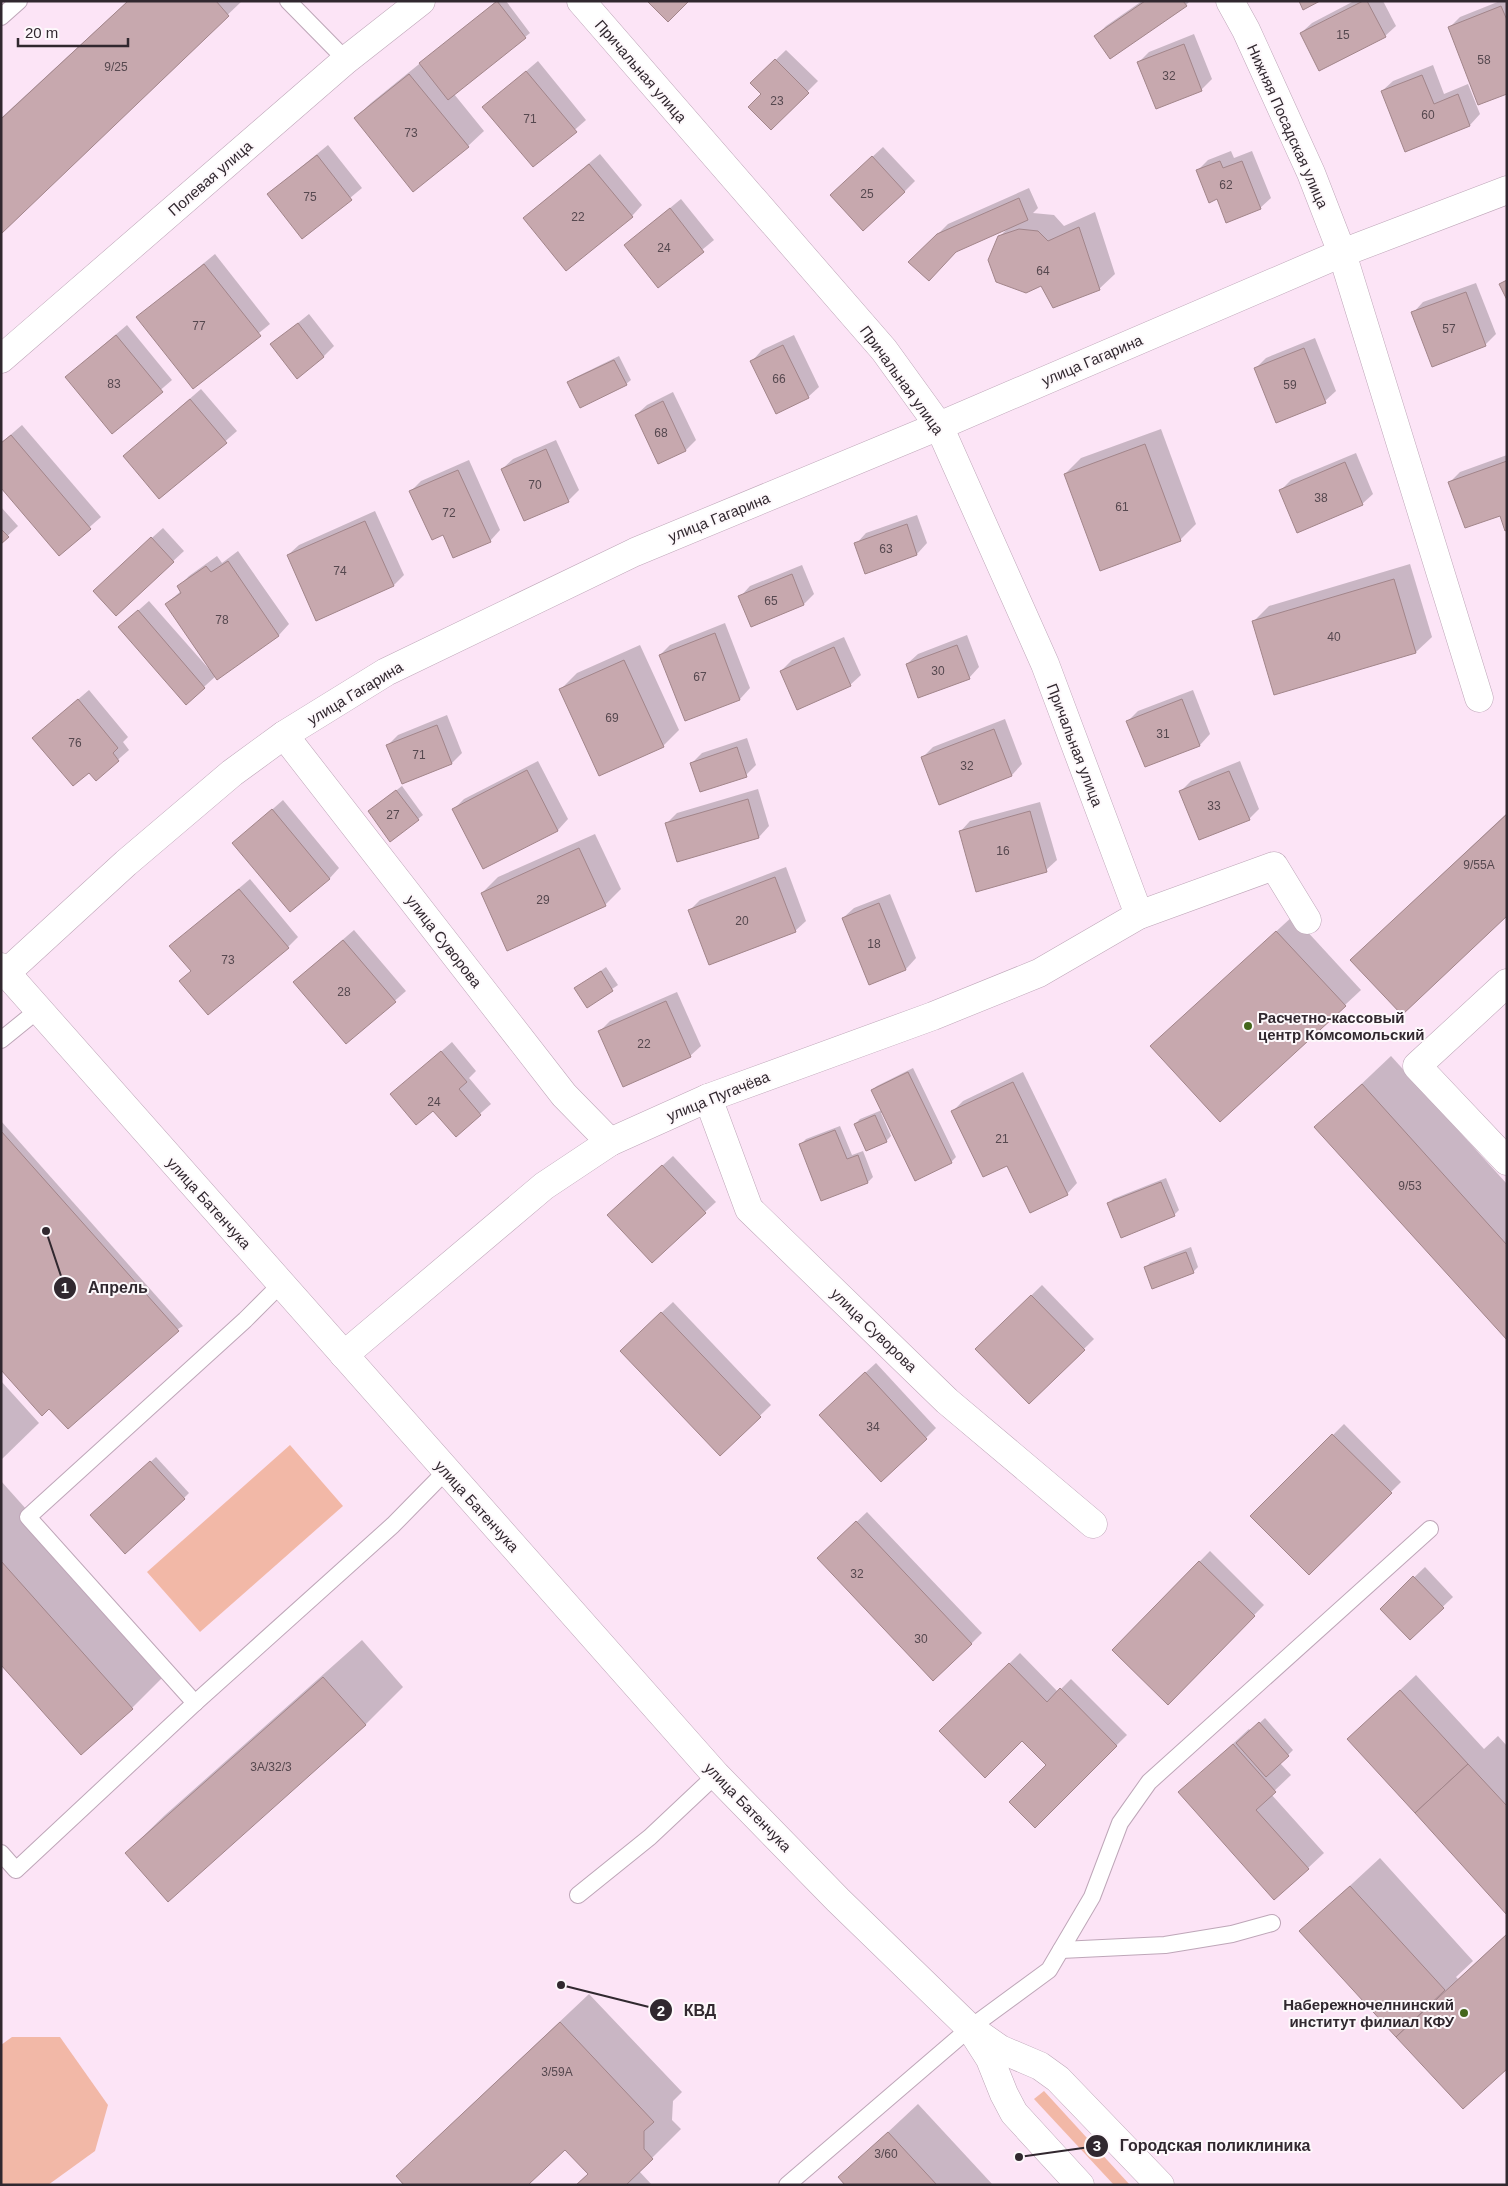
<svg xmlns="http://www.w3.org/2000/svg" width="1508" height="2186" viewBox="0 0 1508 2186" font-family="Arial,sans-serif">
	<rect width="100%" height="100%" fill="#fce4f6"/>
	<g fill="#f2b8a7">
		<polygon points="290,1445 343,1506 200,1632 147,1572"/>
		<polygon points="12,2037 60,2037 108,2105 95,2151 48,2185 1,2185 1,2045"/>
		<polygon points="1044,2091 1130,2185 1114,2185 1034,2099"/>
	</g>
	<g fill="#0003">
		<polygon points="128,1 242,1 1,232 1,118"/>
		<polygon points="497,1 506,1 530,33 454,94 484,131 468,146 355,118 371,103"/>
		<polygon points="1142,1 1190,1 1186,5 1096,36 1106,26"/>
		<polygon points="1354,1 1383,1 1396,26 1385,36 1301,33 1312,23"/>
		<polygon points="1500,1 1507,1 1507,93 1450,27 1460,17"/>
		<polygon points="1194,34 1212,79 1201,90 1139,62 1149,52"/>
		<polygon points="786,50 818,81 771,128 763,94 752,83"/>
		<polygon points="538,61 586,120 533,166 484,107"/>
		<polygon points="1433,65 1444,94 1468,84 1480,114 1470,125 1406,151 1382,91 1393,81"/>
		<polygon points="328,145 362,188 302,238 268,194"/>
		<polygon points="883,147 915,181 904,192 842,185"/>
		<polygon points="1231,151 1234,158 1252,151 1271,198 1260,208 1218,197 1197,171 1208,160"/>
		<polygon points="600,154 642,205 632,216 524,218"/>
		<polygon points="1029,188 1038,208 1033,213 1054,215 1064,226 1095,212 1115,274 1099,289 1042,285 999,237 1009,227 910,262 948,224"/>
		<polygon points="681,199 714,240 658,286 625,245"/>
		<polygon points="215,254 270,324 193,387 138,317"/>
		<polygon points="1476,283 1496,334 1485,345 1413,313 1423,302"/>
		<polygon points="309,314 334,346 323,357 272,344"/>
		<polygon points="127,325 172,380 112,432 66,377"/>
		<polygon points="794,335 819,387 808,397 752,361 762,350"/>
		<polygon points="1315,338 1336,391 1325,401 1256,368 1266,358"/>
		<polygon points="619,356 631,380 626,384 569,383 574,378"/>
		<polygon points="201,389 237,431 160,498 124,456"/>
		<polygon points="673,392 696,440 686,450 659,462 636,415 647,405"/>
		<polygon points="22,425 101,517 59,554 1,443"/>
		<polygon points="1161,429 1196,524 1180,540 1065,474 1081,458"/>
		<polygon points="556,440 579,490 568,501 502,469 513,459"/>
		<polygon points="1356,453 1373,494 1362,504 1280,491 1291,480"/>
		<polygon points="1507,455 1507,529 1500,514 1450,482 1460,472"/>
		<polygon points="469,460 500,530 490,541 443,534 411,491 421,481"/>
		<polygon points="1,507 18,526 1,542"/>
		<polygon points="375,511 404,575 394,585 288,555 299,545"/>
		<polygon points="917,515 927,543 917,554 856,544 866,533"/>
		<polygon points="163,528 184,551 116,614 105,580"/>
		<polygon points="238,551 289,624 279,635 217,678 216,676 186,703 131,617 149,601 209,669 211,668 166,604 181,591 178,587 189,576 217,556 222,563"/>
		<polygon points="1410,564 1432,637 1416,652 1253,622 1269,606"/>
		<polygon points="802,565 814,594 804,604 740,597 750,586"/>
		<polygon points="725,623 750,688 740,699 685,719 660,655 670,645"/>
		<polygon points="967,635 979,667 969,678 907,664 918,654"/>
		<polygon points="844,637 861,675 850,685 781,671 792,660"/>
		<polygon points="640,645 679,730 663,746 561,689 577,673"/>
		<polygon points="89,690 128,737 123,742 129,750 96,779 89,771 33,738"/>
		<polygon points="1193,690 1210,734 1200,745 1145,766 1128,721 1138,711"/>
		<polygon points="447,715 462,753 452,763 403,783 388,745 398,735"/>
		<polygon points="1005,719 1022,764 1012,775 923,757 933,747"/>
		<polygon points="747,738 756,765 746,775 692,763 702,753"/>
		<polygon points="538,761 568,819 558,830 484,867 454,809 464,799"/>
		<polygon points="1240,761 1259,809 1249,819 1181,791 1191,781"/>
		<polygon points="402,786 423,815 418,819 369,811"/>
		<polygon points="758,789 769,826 759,837 667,823 677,813"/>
		<polygon points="283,800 339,868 329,879 234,843"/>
		<polygon points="1040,802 1057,860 1046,870 960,832 970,821"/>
		<polygon points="1507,813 1507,915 1381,932"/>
		<polygon points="595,834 621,889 605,905 482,893 498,877"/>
		<polygon points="786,867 806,921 795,931 690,910 700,900"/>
		<polygon points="250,879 298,937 288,947 192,970 171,946"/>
		<polygon points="890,894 916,958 906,969 869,983 843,918 854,908"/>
		<polygon points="1293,916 1361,990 1345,1005 1168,1030"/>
		<polygon points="354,930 406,991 346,1043 294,982"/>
		<polygon points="606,967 618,985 587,1006 576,989"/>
		<polygon points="677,992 701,1046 690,1056 600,1031 610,1021"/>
		<polygon points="452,1042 476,1071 469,1078 491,1104 456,1135 433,1109 392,1094"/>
		<polygon points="1391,1056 1507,1184 1507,1338 1316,1127"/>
		<polygon points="913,1068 956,1157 951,1162 883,1112 881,1113 891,1136 886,1141 855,1124 860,1119 882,1110 872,1090 877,1086"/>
		<polygon points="1023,1072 1077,1183 1067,1194 952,1112 963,1101"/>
		<polygon points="1,1121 183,1326 49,1408 1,1369"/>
		<polygon points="840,1126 852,1155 863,1151 873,1177 868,1182 822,1199 801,1144 806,1139"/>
		<polygon points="673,1156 716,1202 705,1212 619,1205"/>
		<polygon points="1166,1178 1179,1210 1174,1215 1108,1204 1113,1199"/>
		<polygon points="1191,1247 1198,1267 1193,1272 1145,1268 1150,1263"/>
		<polygon points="1042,1285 1094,1339 1029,1403 976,1349"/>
		<polygon points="673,1302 771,1405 721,1454 632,1340"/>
		<polygon points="876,1363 936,1428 926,1438 831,1404"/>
		<polygon points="1,1381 39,1423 1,1460"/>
		<polygon points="1344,1424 1401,1482 1309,1573 1252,1516"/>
		<polygon points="156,1457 189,1493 184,1498 97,1510"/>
		<polygon points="1,1481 170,1670 132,1708 81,1753 1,1664"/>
		<polygon points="867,1512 982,1633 971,1644 829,1548"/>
		<polygon points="1210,1551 1264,1605 1168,1703 1113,1650"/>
		<polygon points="1425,1567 1453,1597 1410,1638 1381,1609"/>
		<polygon points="362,1640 403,1687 366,1724 168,1900 126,1853 164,1816"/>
		<polygon points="1020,1653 1058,1692 1071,1679 1127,1735 1035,1826 1048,1765 1022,1739 941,1731"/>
		<polygon points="1416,1675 1484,1749 1498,1736 1507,1746 1507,1913 1348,1739"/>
		<polygon points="1265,1718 1293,1750 1280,1763 1291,1775 1271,1794 1324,1853 1308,1868 1180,1792 1249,1729 1251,1731"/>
		<polygon points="1380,1858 1473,1961 1456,1977 1458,1979 1507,1934 1507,2067 1463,2107 1301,1931"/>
		<polygon points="589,1994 682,2092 673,2101 672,2120 681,2129 639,2171 652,2185 576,2185 589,2173 565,2148 427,2147"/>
		<polygon points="918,2104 993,2185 847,2185 840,2177"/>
	</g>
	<g fill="#c7a8ae" stroke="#a2858a">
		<polygon points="128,1 216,1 229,16 1,234 1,119"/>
		<polygon points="497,1 526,38 448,100 419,63"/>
		<polygon points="647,1 689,1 668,22"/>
		<polygon points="1145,1 1183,1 1187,6 1110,59 1094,36"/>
		<polygon points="1299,1 1320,1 1303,10"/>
		<polygon points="1363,1 1367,1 1386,37 1319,71 1300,33"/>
		<polygon points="1501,6 1507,20 1507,94 1478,105 1448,27"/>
		<polygon points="1184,44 1202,91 1156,109 1137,62"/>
		<polygon points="775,59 809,93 771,130 748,107 761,94 750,83"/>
		<polygon points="526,71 577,132 533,167 482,107"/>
		<polygon points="409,74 469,147 413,192 354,118"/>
		<polygon points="1422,75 1434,104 1458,94 1470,126 1405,152 1381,91"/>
		<polygon points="317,155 352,200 302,239 267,194"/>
		<polygon points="872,156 905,192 863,231 830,195"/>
		<polygon points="1220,161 1223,168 1242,161 1261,209 1226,223 1217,199 1209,203 1196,170"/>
		<polygon points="589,164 633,217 566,271 523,218"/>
		<polygon points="1019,198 1028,220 956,252 929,281 908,262 937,234"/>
		<polygon points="670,208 704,252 658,288 624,245"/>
		<polygon points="1079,227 1100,290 1053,308 1041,286 1026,293 996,282 988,260 998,236 1019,229 1038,231 1048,241"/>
		<polygon points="204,264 261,336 193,389 136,317"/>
		<polygon points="1507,280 1507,300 1499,284"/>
		<polygon points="1466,292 1486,346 1432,367 1411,312"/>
		<polygon points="298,323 324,357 297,379 270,344"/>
		<polygon points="116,335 163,392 112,434 65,377"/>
		<polygon points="783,345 809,398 776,414 750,361"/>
		<polygon points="1304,348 1326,403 1276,423 1254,368"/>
		<polygon points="614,360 627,385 580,408 567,382"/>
		<polygon points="190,399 227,443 159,499 123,456"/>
		<polygon points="663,401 686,451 658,464 635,415"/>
		<polygon points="11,435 91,529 59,556 1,488 1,443"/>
		<polygon points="1145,444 1181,541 1100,571 1064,474"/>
		<polygon points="546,449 569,502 524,521 501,469"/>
		<polygon points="1507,461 1507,530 1505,531 1500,516 1465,528 1448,482"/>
		<polygon points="1345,462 1363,505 1297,533 1279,490"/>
		<polygon points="458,470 491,542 453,558 443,535 432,540 409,491"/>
		<polygon points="365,521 394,586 316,621 287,555"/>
		<polygon points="907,524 917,555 865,574 854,543"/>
		<polygon points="1,529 9,537 1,544"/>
		<polygon points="151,537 174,562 116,616 93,591"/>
		<polygon points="228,561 279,636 217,680 165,604 181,593 177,586 206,566 211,572"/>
		<polygon points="792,574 804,605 751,627 738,596"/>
		<polygon points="1394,579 1416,653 1274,695 1252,621"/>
		<polygon points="138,610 205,688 186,705 118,627"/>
		<polygon points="715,633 740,700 685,721 659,655"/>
		<polygon points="957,645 970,679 918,698 906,664"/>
		<polygon points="834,647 851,686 797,710 780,671"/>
		<polygon points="624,660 664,747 599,776 559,689"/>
		<polygon points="78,699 118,748 113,753 119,761 96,781 89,773 73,786 32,738"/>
		<polygon points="1182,699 1200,746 1145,767 1126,721"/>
		<polygon points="437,725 452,764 402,784 386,745"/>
		<polygon points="994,729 1012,776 939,805 921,757"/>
		<polygon points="737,747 747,777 700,792 690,763"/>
		<polygon points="527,770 558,831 483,869 452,809"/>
		<polygon points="1229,771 1250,820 1199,840 1179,791"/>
		<polygon points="396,790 419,820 390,842 368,811"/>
		<polygon points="748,799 759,838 677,862 665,823"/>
		<polygon points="272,809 330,879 290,912 232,843"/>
		<polygon points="1030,811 1047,872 976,892 959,831"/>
		<polygon points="1507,814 1507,916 1402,1015 1350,960"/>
		<polygon points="579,848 606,906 507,951 481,893"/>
		<polygon points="775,877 796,932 709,965 688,910"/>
		<polygon points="239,889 289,948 208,1015 179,981 191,971 169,946"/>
		<polygon points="879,903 906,970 869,985 842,918"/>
		<polygon points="1276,931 1346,1006 1220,1122 1150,1046"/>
		<polygon points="343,940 396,1002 346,1044 293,982"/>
		<polygon points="601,971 613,991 587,1008 574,988"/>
		<polygon points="666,1001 691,1057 623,1087 598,1031"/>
		<polygon points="441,1051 467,1082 459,1089 481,1115 456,1137 433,1111 416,1125 390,1094"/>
		<polygon points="908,1072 952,1163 915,1181 871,1090"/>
		<polygon points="1013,1082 1068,1195 1030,1213 1007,1166 983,1177 951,1111"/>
		<polygon points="1362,1084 1507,1245 1507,1340 1314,1127"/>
		<polygon points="875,1115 887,1142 866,1151 854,1124"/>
		<polygon points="835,1130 847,1159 858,1155 868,1183 821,1201 799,1144"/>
		<polygon points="1,1131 179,1331 68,1429 49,1409 42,1416 1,1370"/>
		<polygon points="662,1165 706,1213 652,1263 607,1215"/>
		<polygon points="1161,1182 1175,1216 1121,1238 1107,1203"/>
		<polygon points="1186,1252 1194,1273 1152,1289 1144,1267"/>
		<polygon points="1031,1295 1085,1350 1029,1404 975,1349"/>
		<polygon points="661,1312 761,1417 720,1456 620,1351"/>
		<polygon points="865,1372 927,1439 881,1482 819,1415"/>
		<polygon points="1332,1434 1392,1493 1309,1575 1250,1516"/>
		<polygon points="150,1461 185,1499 125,1554 90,1515"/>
		<polygon points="856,1521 972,1644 933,1681 817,1558"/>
		<polygon points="1,1561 133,1709 81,1755 1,1665"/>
		<polygon points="1199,1561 1255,1616 1168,1705 1112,1650"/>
		<polygon points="1413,1576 1444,1608 1410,1640 1380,1609"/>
		<polygon points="1009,1663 1047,1702 1060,1688 1117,1746 1035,1828 1009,1802 1046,1765 1022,1741 985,1778 939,1731"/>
		<polygon points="323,1677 366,1725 168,1902 125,1853"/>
		<polygon points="1400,1690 1468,1764 1415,1813 1347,1739"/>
		<polygon points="1259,1722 1289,1756 1266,1777 1236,1743"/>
		<polygon points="1233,1744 1276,1792 1256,1810 1309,1869 1274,1900 1178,1792"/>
		<polygon points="1468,1764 1507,1806 1507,1915 1415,1813"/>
		<polygon points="1350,1886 1445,1990 1396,2037 1299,1931"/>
		<polygon points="1507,1934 1507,2069 1463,2109 1396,2037"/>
		<polygon points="560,2022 654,2122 644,2131 644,2149 653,2159 626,2185 576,2185 588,2174 565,2150 528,2185 404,2185 396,2176"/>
		<polygon points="888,2132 937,2185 845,2185 838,2177"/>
	</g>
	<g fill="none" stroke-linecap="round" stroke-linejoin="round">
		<g stroke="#bea6b8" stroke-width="18">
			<g id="service">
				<polyline points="288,1 346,60"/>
				<polyline points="1,17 19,1"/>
				<polyline points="1,1040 38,1010"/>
				<polyline points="195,1703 28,1517 245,1320 281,1284"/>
				<polyline points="1,1853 16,1870 195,1703 393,1525 446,1471"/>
				<polyline points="578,1895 650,1837 716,1775"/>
				<polyline points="1061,1950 1165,1945 1232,1934 1272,1923"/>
				<polyline points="787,2185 970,2028 1049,1970 1092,1897 1120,1823 1149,1782 1430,1529"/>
			</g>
		</g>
		<g stroke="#bea6b8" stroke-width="29">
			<g id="minor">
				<polyline points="581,1 884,350 939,426 1045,664 1139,915"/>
				<polyline points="1230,1 1246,30 1311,173 1342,253 1479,698"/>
				<polyline points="284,735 564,1095 610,1142"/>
				<polyline points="1507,983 1417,1066 1507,1161"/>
				<polyline points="708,1098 749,1209 947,1401 1093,1524"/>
				<polyline points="344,1355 544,1186 610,1142 708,1098 933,1016 1039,973 1139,915 1274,866 1307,920"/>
			</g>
		</g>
		<g stroke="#bea6b8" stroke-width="29">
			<g id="tertiary">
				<polyline points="1,359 346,60 421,1"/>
				<polyline points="6,973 126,863 232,773 284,735 386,672 635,552 939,426 1342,253 1507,190"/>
			</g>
		</g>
		<g stroke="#bea6b8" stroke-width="29">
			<g id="secondary">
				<polyline points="1,967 716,1775 838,1900 970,2028 1000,2049 1040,2066 1058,2079 1160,2185"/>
				<polyline points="974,2034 990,2059 1004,2094 1014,2113 1080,2185"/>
			</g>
		</g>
		<use href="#service" stroke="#fff" stroke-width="16"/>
		<use href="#minor" stroke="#fff" stroke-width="28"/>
		<use href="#tertiary" stroke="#fff" stroke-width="28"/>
		<use href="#secondary" stroke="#fff" stroke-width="28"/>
	</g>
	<g fill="#44661c" stroke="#fdf8fb" stroke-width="2">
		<circle cx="1248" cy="1026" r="5"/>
		<circle cx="1464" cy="2013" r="5"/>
	</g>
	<g text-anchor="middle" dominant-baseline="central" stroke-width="4" stroke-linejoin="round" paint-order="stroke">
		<g font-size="12" fill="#56484f">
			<text x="1343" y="35">15</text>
			<text x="1484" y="60">58</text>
			<text x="116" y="67">9/25</text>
			<text x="1169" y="76">32</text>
			<text x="777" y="101">23</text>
			<text x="1428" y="115">60</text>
			<text x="530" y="119">71</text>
			<text x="411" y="133">73</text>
			<text x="1226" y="185">62</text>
			<text x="867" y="194">25</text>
			<text x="310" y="197">75</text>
			<text x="578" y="217">22</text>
			<text x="664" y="248">24</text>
			<text x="1043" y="271">64</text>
			<text x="199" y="326">77</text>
			<text x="1449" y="329">57</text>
			<text x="779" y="379">66</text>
			<text x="114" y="384">83</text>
			<text x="1290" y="385">59</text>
			<text x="661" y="433">68</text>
			<text x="535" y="485">70</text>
			<text x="1321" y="498">38</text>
			<text x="1122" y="507">61</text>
			<text x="449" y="513">72</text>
			<text x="886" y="549">63</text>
			<text x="340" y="571">74</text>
			<text x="771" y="601">65</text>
			<text x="222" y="620">78</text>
			<text x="1334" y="637">40</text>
			<text x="938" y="671">30</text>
			<text x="700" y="677">67</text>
			<text x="612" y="718">69</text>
			<text x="1163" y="734">31</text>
			<text x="75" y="743">76</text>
			<text x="419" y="755">71</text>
			<text x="967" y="766">32</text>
			<text x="1214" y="806">33</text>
			<text x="393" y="815">27</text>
			<text x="1003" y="851">16</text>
			<text x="1479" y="865">9/55А</text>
			<text x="543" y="900">29</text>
			<text x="742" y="921">20</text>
			<text x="874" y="944">18</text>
			<text x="228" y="960">73</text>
			<text x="344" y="992">28</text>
			<text x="644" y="1044">22</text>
			<text x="434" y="1102">24</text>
			<text x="1002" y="1139">21</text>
			<text x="1410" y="1186">9/53</text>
			<text x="873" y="1427">34</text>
			<text x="857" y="1574">32</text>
			<text x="921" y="1639">30</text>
			<text x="271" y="1767">3А/32/3</text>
			<text x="557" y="2072">3/59А</text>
			<text x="886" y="2154">3/60</text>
		</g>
		<g font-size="15" fill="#31282f" stroke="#fdf8fb">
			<text transform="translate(641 71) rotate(49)">Причальная улица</text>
			<text transform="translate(1288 126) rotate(66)">Нижняя Посадская улица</text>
			<text transform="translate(210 178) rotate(-41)">Полевая улица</text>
			<text transform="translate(1092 360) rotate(-23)">улица Гагарина</text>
			<text transform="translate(902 380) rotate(54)">Причальная улица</text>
			<text transform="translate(719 517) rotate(-22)">улица Гагарина</text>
			<text transform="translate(355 693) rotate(-31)">улица Гагарина</text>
			<text transform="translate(1075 745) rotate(69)">Причальная улица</text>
			<text transform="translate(444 941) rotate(52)">улица Суворова</text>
			<text transform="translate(718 1096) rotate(-22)">улица Пугачёва</text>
			<text transform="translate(209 1203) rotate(48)">улица Батенчука</text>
			<text transform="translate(874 1330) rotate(44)">улица Суворова</text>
			<text transform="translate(477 1506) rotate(48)">улица Батенчука</text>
			<text transform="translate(748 1807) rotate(46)">улица Батенчука</text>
		</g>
		<g font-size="15" font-weight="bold" fill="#31282f" stroke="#fdf8fb" text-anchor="start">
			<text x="1258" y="1017">Расчетно-кассовый<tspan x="1258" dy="17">центр Комсомольский</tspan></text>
			<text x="1454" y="2004" text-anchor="end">Набережночелнинский<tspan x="1454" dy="17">институт филиал КФУ</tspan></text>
		</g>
	</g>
	<path fill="none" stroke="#31282f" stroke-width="2" d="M46 1231L65 1288M561 1985L661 2010M1019 2157L1097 2146"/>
	<g fill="#31282f" stroke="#fdf8fb" stroke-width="2">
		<circle cx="46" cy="1231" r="5"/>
		<circle cx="561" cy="1985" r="5"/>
		<circle cx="1019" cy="2157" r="5"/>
		<circle cx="65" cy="1288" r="12"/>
		<circle cx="661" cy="2010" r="12"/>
		<circle cx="1097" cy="2146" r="12"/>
	</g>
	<g font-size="15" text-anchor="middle" font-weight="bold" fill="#fff">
		<text x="65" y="1293">1</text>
		<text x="661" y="2016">2</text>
		<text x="1097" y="2151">3</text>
	</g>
	<g font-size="16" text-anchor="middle" font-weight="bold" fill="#31282f" stroke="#fdf8fb" stroke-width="4" stroke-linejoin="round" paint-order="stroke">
		<text x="118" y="1293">Апрель</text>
		<text x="700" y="2016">КВД</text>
		<text x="1215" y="2151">Городская поликлиника</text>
	</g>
	<rect width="1508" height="2186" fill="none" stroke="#31282f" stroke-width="5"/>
	<path d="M18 38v8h110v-8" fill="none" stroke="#31282f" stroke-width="2.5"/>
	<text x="25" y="38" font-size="15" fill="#31282f" stroke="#fdf8fb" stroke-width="4" paint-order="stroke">20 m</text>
</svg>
